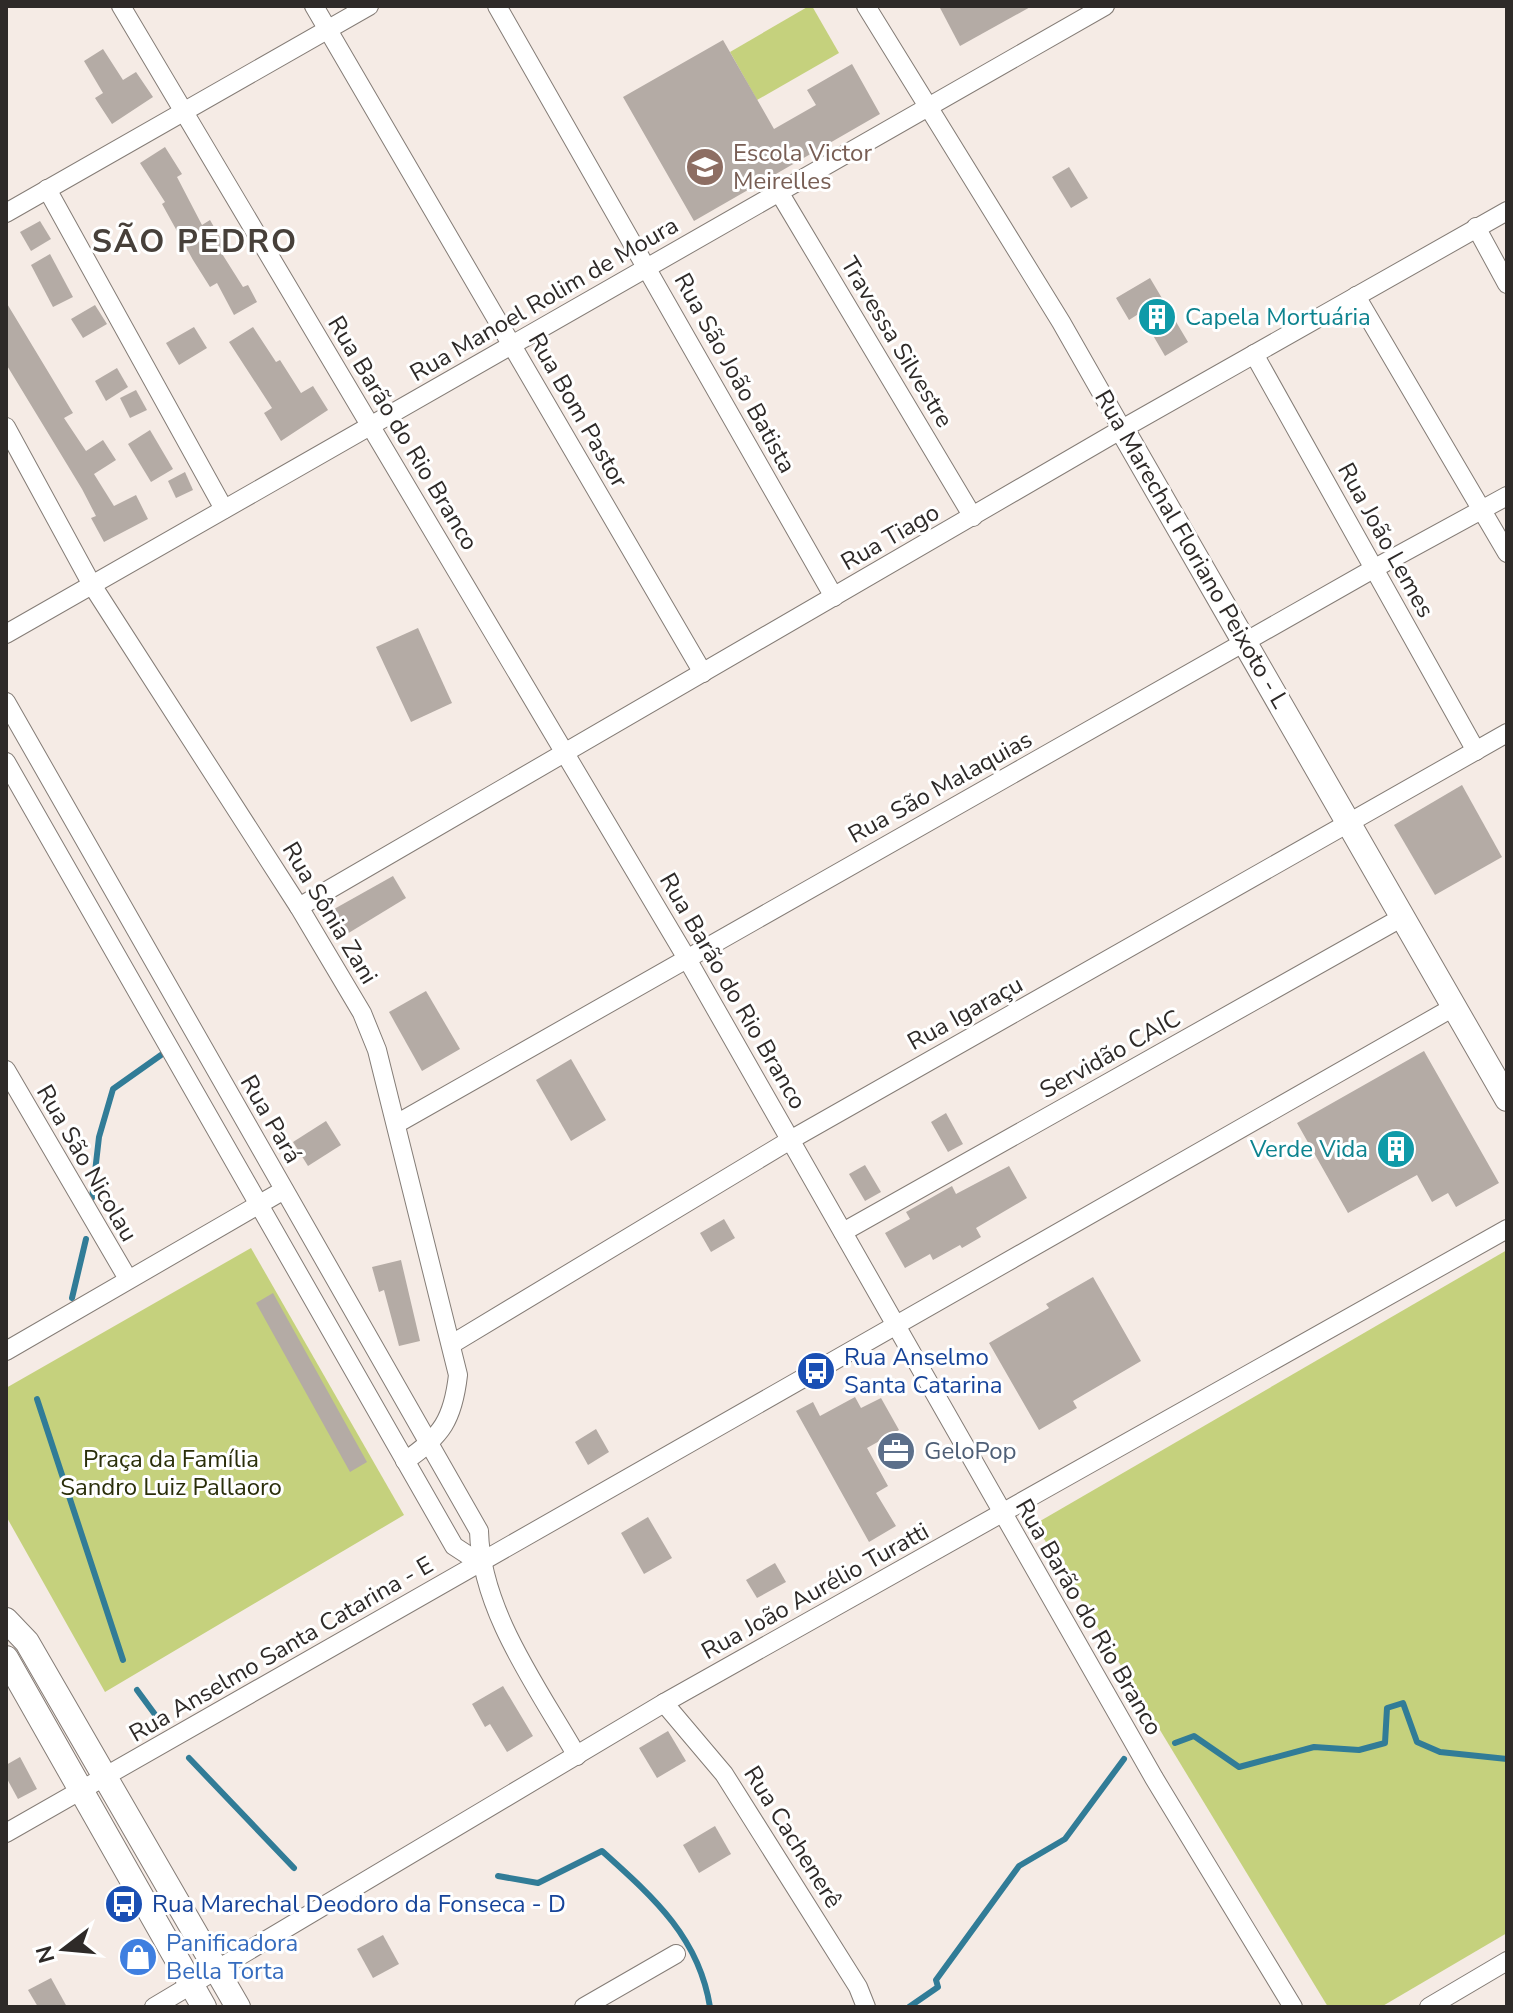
<svg xmlns="http://www.w3.org/2000/svg" width="1513" height="2013" viewBox="0 0 1513 2013" font-family="'Nunito Sans',sans-serif">
	<rect width="100%" height="100%" fill="#f5ebe5"/>
	<g fill="#c5d17d">
		<polygon points="809,6 812,6 839,53 757,100 730,52"/>
		<polygon points="251,1248 404,1515 105,1692 6,1516 6,1388"/>
		<polygon points="1507,1250 1507,1933 1381,2007 1328,2007 1035,1524"/>
	</g>
	<g fill="none" stroke-linecap="round" stroke-linejoin="round">
		<g stroke="#317c97" stroke-width="6">
			<polyline points="92,1198 99,1137 113,1089 161,1055"/>
			<polyline points="72,1298 86,1239"/>
			<polyline points="37,1399 123,1660"/>
			<polyline points="137,1690 162,1724"/>
			<polyline points="1175,1743 1194,1736 1239,1767 1314,1747 1359,1750 1385,1743 1387,1708 1403,1703 1417,1742 1440,1752 1507,1759"/>
			<polyline points="189,1758 294,1868"/>
			<path d="M498,1876L538,1883L602,1851C653,1897 699,1937 710,2007"/>
			<polyline points="909,2007 938,1987 936,1980 1019,1866 1065,1839 1124,1759"/>
		</g>
	</g>
	<g fill="#b4aba5">
		<polygon points="939,6 1032,6 960,46"/>
		<polygon points="723,40 774,129 816,105 807,90 852,64 880,114 694,221 623,97"/>
		<polygon points="103,49 123,80 136,72 153,97 112,124 95,98 103,93 84,61"/>
		<polygon points="165,147 182,174 177,177 202,225 210,220 225,246 219,249 243,287 248,285 257,302 234,315 217,283 210,287 193,260 162,204 165,202 140,163"/>
		<polygon points="1069,167 1088,198 1071,208 1052,177"/>
		<polygon points="40,221 51,239 31,251 20,232"/>
		<polygon points="50,254 73,297 53,307 31,265"/>
		<polygon points="1150,278 1188,342 1165,356 1140,313 1129,320 1116,298"/>
		<polygon points="6,302 73,413 64,418 86,451 103,440 116,460 94,474 114,506 136,495 148,519 104,542 91,518 96,516 82,489 6,364"/>
		<polygon points="95,305 107,324 83,338 71,319"/>
		<polygon points="194,327 207,348 179,365 166,343"/>
		<polygon points="253,327 276,362 280,360 301,393 313,386 328,410 281,441 264,413 272,408 229,342"/>
		<polygon points="117,368 128,387 106,401 95,381"/>
		<polygon points="136,390 147,410 130,418 120,398"/>
		<polygon points="150,430 173,469 151,482 128,444"/>
		<polygon points="185,472 193,490 176,498 168,481"/>
		<polygon points="418,628 452,703 411,722 376,647"/>
		<polygon points="1462,785 1502,857 1435,895 1394,825"/>
		<polygon points="393,876 406,898 342,937 327,913"/>
		<polygon points="426,991 460,1049 422,1071 389,1012"/>
		<polygon points="1424,1051 1499,1183 1456,1207 1448,1193 1432,1202 1417,1175 1348,1213 1297,1123"/>
		<polygon points="571,1059 606,1120 571,1141 536,1080"/>
		<polygon points="946,1113 963,1144 948,1152 931,1122"/>
		<polygon points="326,1121 341,1145 308,1166 293,1142"/>
		<polygon points="865,1165 881,1192 865,1201 849,1174"/>
		<polygon points="1009,1166 1027,1198 976,1228 981,1237 962,1248 960,1245 933,1260 930,1254 905,1268 885,1233 910,1219 906,1212 952,1186 956,1194"/>
		<polygon points="724,1219 735,1238 711,1252 700,1233"/>
		<polygon points="401,1260 420,1341 399,1346 384,1290 379,1292 372,1267"/>
		<polygon points="1093,1277 1141,1361 1073,1401 1077,1408 1039,1430 989,1343 1049,1308 1046,1304"/>
		<polygon points="273,1293 367,1462 350,1472 256,1303"/>
		<polygon points="855,1397 861,1408 881,1398 899,1430 867,1448 888,1486 876,1493 896,1526 869,1542 796,1411 813,1402 820,1416"/>
		<polygon points="596,1429 609,1452 588,1465 575,1442"/>
		<polygon points="648,1517 672,1558 644,1574 621,1533"/>
		<polygon points="775,1563 786,1582 757,1598 746,1580"/>
		<polygon points="503,1686 533,1736 507,1752 490,1724 485,1727 472,1704"/>
		<polygon points="668,1731 686,1761 657,1778 639,1748"/>
		<polygon points="20,1757 37,1789 18,1799 6,1777 6,1765"/>
		<polygon points="715,1826 731,1854 699,1873 683,1845"/>
		<polygon points="383,1935 399,1964 373,1978 357,1949"/>
		<polygon points="51,1978 67,2007 38,2007 28,1990"/>
	</g>
	<g fill="none" stroke-linecap="round" stroke-linejoin="round">
		<g stroke="#847c76" stroke-width="20">
			<g id="minor">
				<polyline points="121,6 686,957 1154,1778 1293,2007"/>
				<polyline points="314,6 703,673"/>
				<polyline points="497,6 834,597"/>
				<polyline points="866,6 1061,322 1122,429"/>
				<polyline points="47,189 224,509"/>
				<polyline points="779,192 973,517"/>
				<polyline points="6,213 369,6"/>
				<polyline points="1476,227 1507,284"/>
				<polyline points="1356,296 1507,553"/>
				<polyline points="1254,354 1476,751"/>
				<path d="M6,427L92,585L299,907L362,1013L377,1050L458,1375C453,1419 442,1436 405,1461"/>
				<polyline points="6,634 1105,6"/>
				<path d="M6,702L479,1531C481,1611 538,1688 577,1756"/>
				<polyline points="6,762 454,1546 480,1563"/>
				<polyline points="299,907 1122,429 1507,211"/>
				<polyline points="6,1070 128,1279"/>
				<polyline points="398,1123 1375,568 1507,496"/>
				<polyline points="843,1232 1401,918"/>
				<polyline points="452,1344 792,1139 1507,733"/>
				<polyline points="6,1351 284,1190"/>
				<polyline points="664,1703 724,1774 858,1987 866,2007"/>
				<polyline points="6,1833 1452,1008"/>
				<polyline points="154,2007 664,1703 1507,1229"/>
				<polyline points="584,2007 676,1954"/>
				<polyline points="1429,2007 1507,1961"/>
			</g>
		</g>
		<g stroke="#847c76" stroke-width="26">
			<g id="tertiary">
				<polyline points="1122,429 1507,1099"/>
				<polyline points="6,1620 27,1642 238,2007"/>
				<polyline points="6,1658 204,2007"/>
			</g>
		</g>
		<use href="#minor" stroke="#fff" stroke-width="18"/>
		<use href="#tertiary" stroke="#fff" stroke-width="24"/>
	</g>
	<defs>
		<g id="school-disc" transform="scale(2)"><circle r="9.5" fill="#8d6e63" stroke="#fff"/><path d="M0-5L7-2L0 1L-7-2ZM-4 1L0 2.5L4 1V4Q0 6-4 4Z" fill="#fff"/></g>
		<g id="building-disc" transform="scale(2)"><circle r="9.5" fill="#0f9aa8" stroke="#fff"/><path d="M-4-6H4V6H1V3H-1V6H-4ZM-2.5-4.3h1.7v1.8h-1.7ZM.8-4.3h1.7v1.8H.8ZM-2.5-1h1.7V.8h-1.7ZM.8-1h1.7V.8H.8Z" fill="#fff"/></g>
		<g id="bus-disc" transform="scale(2)"><circle r="9.5" fill="#1a4fb4" stroke="#fff"/><path d="M-5-6H5V4H4V6H2V4H-2V6H-4V4H-5ZM-3.5-4V0h7V-4ZM-3.5 1.2v1.5H-2V1.2ZM2 1.2v1.5H3.5V1.2Z" fill="#fff"/></g>
		<g id="office-disc" transform="scale(2)"><circle r="9.5" fill="#5c6f8a" stroke="#fff"/><path d="M-6-3h4V-5.5h4V-3h4V5H-6ZM-1-4.5V-3h2v-1.5ZM-6 0V1H6V0Z" fill="#fff"/></g>
		<g id="shop-disc" transform="scale(2)"><circle r="9.5" fill="#3f7fe0" stroke="#fff"/><path d="M-5-2.5h2.3a2.7 3.5 0 0 1 5.4 0H5L5.5 6h-11ZM-1.5-2.5h3a1.5 2.3 0 0 0-3 0Z" fill="#fff"/></g>
	</defs>
	<g fill-rule="evenodd">
		<use href="#school-disc" x="705" y="167"/>
		<use href="#building-disc" x="1157" y="317"/>
		<use href="#building-disc" x="1396" y="1149"/>
		<use href="#bus-disc" x="816" y="1371"/>
		<use href="#office-disc" x="896" y="1451"/>
		<use href="#bus-disc" x="124" y="1904"/>
		<use href="#shop-disc" x="138" y="1957"/>
	</g>
	<g text-anchor="middle" dominant-baseline="central" stroke-width="6" stroke-linejoin="round" paint-order="stroke">
		<g font-size="24" fill="#785e54" stroke="#fff" text-anchor="start">
			<text x="733" y="153">Escola Victor<tspan x="733" dy="28">Meirelles</tspan></text>
		</g>
		<g font-size="24" fill="#2e2a28" stroke="#fff">
			<text transform="translate(544 299) rotate(-30)">Rua Manoel Rolim de Moura</text>
			<text transform="translate(897 342) rotate(59)">Travessa Silvestre</text>
			<text transform="translate(735 373) rotate(61)">Rua São João Batista</text>
			<text transform="translate(578 410) rotate(60)">Rua Bom Pastor</text>
			<text transform="translate(403 433) rotate(59)">Rua Barão do Rio Branco</text>
			<text transform="translate(890 537) rotate(-30)">Rua Tiago</text>
			<text transform="translate(1386 540) rotate(61)">Rua João Lemes</text>
			<text transform="translate(1192 549) rotate(60)">Rua Marechal Floriano Peixoto - L</text>
			<text transform="translate(940 787) rotate(-29)">Rua São Malaquias</text>
			<text transform="translate(330 913) rotate(59)">Rua Sônia Zani</text>
			<text transform="translate(733 991) rotate(60)">Rua Barão do Rio Branco</text>
			<text transform="translate(965 1013) rotate(-29)">Rua Igaraçu</text>
			<text transform="translate(1110 1054) rotate(-29)">Servidão CAIC</text>
			<text transform="translate(271 1119) rotate(60)">Rua Pará</text>
			<text transform="translate(87 1163) rotate(60)">Rua São Nicolau</text>
			<text transform="translate(815 1591) rotate(-29)">Rua João Aurélio Turatti</text>
			<text transform="translate(1089 1617) rotate(60)">Rua Barão do Rio Branco</text>
			<text transform="translate(281 1649) rotate(-30)">Rua Anselmo Santa Catarina - E</text>
			<text transform="translate(793 1837) rotate(58)">Rua Cachenerê</text>
		</g>
		<g font-size="24" fill="#0d838f" stroke="#fff" text-anchor="start">
			<text x="1185" y="317">Capela Mortuária</text>
			<text x="1368" y="1149" text-anchor="end">Verde Vida</text>
		</g>
		<g font-size="24" fill="#164399" stroke="#fff" text-anchor="start">
			<text x="844" y="1357">Rua Anselmo<tspan x="844" dy="28">Santa Catarina</tspan></text>
			<text x="152" y="1904">Rua Marechal Deodoro da Fonseca - D</text>
		</g>
		<g font-size="24" fill="#4e5e75" stroke="#fff" text-anchor="start">
			<text x="924" y="1451">GeloPop</text>
		</g>
		<g font-size="24" fill="#2a2e09" stroke="#fff">
			<text x="171" y="1459">Praça da Família<tspan x="171" dy="28">Sandro Luiz Pallaoro</tspan></text>
		</g>
		<g font-size="24" fill="#366cbe" stroke="#fff" text-anchor="start">
			<text x="166" y="1943">Panificadora<tspan x="166" dy="28">Bella Torta</tspan></text>
		</g>
		<g font-size="32" font-weight="bold" letter-spacing="2" fill="#47403a" stroke="#fff">
			<text x="195" y="241">SÃO PEDRO</text>
		</g>
	</g>
	<rect width="1513" height="2013" fill="none" stroke="#2e2a28" stroke-width="16"/>
	<g transform="translate(64 1949) rotate(254)" stroke="#ffffff" stroke-width="6" paint-order="stroke">
	<path d="M0-6L14 30L0 20L-14 30Z" fill="#2e2a28"/>
	<text y="-12" font-size="22" font-weight="bold" text-anchor="middle" fill="#2e2a28">N</text>
	</g>
</svg>
